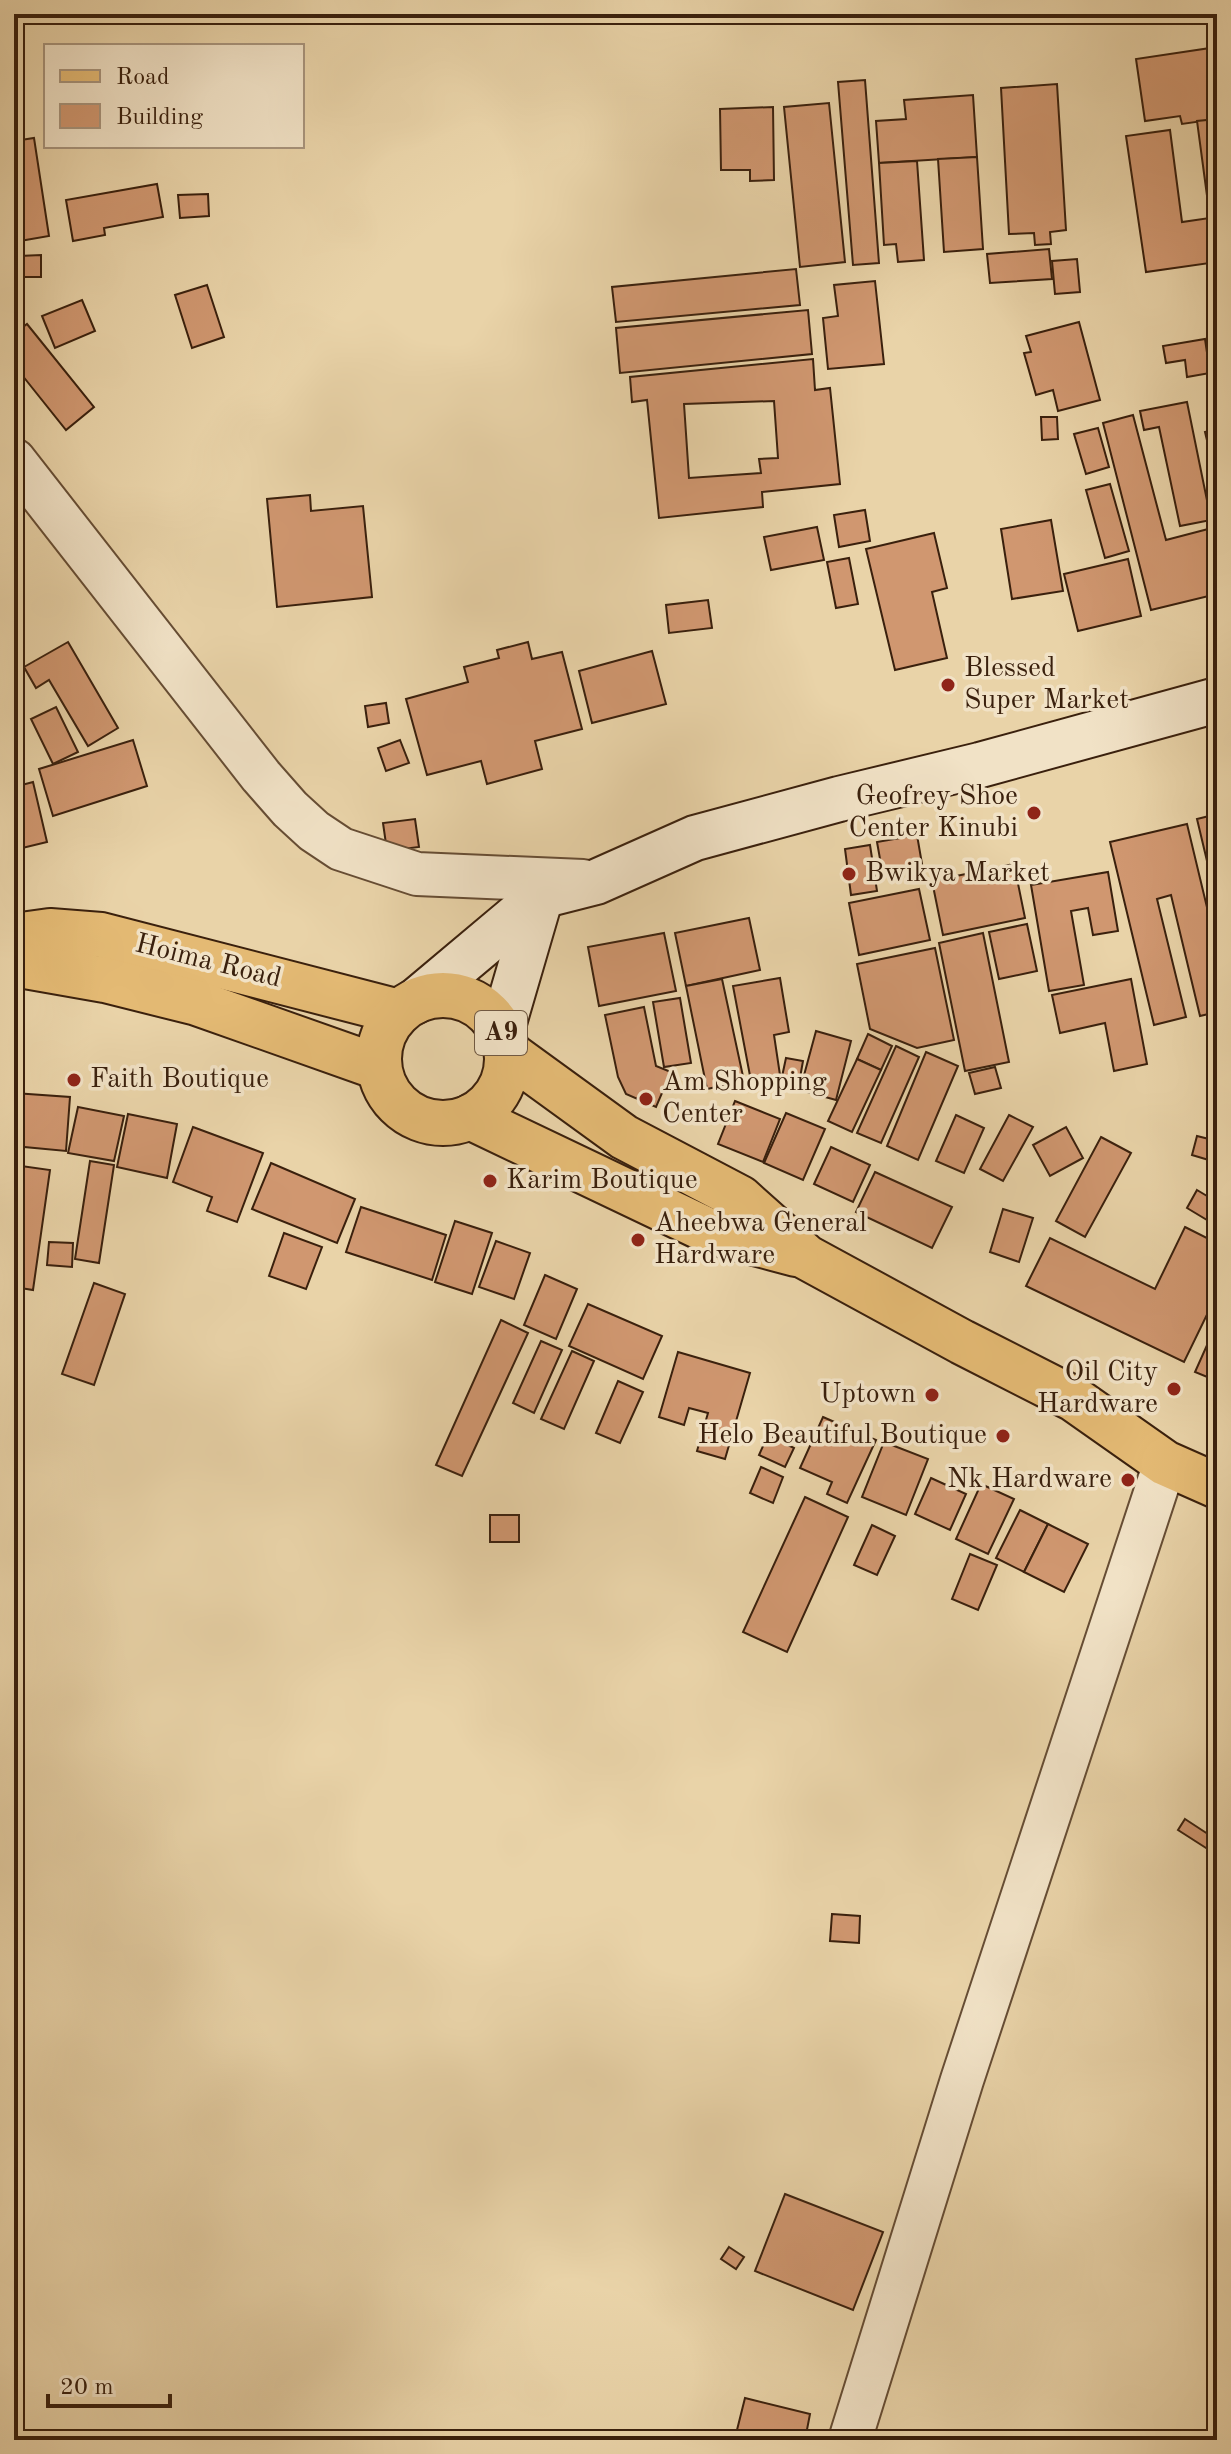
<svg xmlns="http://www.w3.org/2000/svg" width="1231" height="2454" viewBox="0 0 1231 2454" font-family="'Old Standard TT',serif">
	<rect width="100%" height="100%" fill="#e9d3a8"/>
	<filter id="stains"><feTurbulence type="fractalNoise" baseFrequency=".0025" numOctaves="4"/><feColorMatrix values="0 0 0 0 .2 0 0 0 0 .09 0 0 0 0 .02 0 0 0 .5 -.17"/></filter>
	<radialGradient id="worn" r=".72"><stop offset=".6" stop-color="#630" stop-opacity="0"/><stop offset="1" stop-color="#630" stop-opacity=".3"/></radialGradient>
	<g fill="#d09770" stroke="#3a200d" stroke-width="2" fill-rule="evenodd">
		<polygon points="913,14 982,14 982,15 913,17"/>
		<polygon points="1217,47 1217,119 1182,124 1180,116 1145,121 1136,59"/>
		<polygon points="865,80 879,263 853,265 838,82"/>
		<polygon points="1057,84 1066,230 1050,232 1051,244 1035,245 1034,233 1009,234 1001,88"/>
		<polygon points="973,95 977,157 879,163 876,121 906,119 904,100"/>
		<polygon points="829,103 845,262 800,267 784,107"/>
		<polygon points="773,107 774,180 750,181 750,170 721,170 720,109"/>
		<polygon points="1217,119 1217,262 1146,272 1126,136 1170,130 1182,222 1210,218 1197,121"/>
		<polygon points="34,138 49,236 14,242 14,141"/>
		<polygon points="977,157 983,249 944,252 938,159"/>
		<polygon points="917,161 924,260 898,262 896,244 884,245 879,163"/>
		<polygon points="157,184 163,217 104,228 105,235 73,241 66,200"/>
		<polygon points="208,194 209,216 180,218 178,195"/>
		<polygon points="1049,249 1052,279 990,283 987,254"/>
		<polygon points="41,255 41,277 19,277 19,256"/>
		<polygon points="1077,259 1080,292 1055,294 1052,261"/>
		<polygon points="796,269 800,305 616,322 612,287"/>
		<polygon points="875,281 884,364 828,369 823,318 838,316 834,285"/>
		<polygon points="207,285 224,337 192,348 175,295"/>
		<polygon points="82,300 95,331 55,348 42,316"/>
		<polygon points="808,310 812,354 620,373 616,328"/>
		<polygon points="1079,322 1100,400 1058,411 1053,390 1036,395 1024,353 1031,352 1026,336"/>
		<polygon points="27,324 94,407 66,430 14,365 14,334"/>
		<polygon points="1205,339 1210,373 1187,377 1185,360 1166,363 1163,346"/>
		<path d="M813,359L815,390L830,388L840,484L762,492L763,507L659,518L647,400L632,402L630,377ZM774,401L778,458L759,459L761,473L689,478L684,404Z"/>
		<polygon points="1187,402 1211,520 1180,526 1159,427 1144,430 1140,411"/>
		<polygon points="1133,415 1166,540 1212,528 1217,545 1217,594 1151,610 1103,423"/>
		<polygon points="1041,417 1057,417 1058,439 1042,440"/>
		<polygon points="1098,428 1109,467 1086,474 1074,434"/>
		<polygon points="1217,429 1217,482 1205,432"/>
		<polygon points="1110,484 1129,551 1105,558 1086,490"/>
		<polygon points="310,495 311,511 363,506 372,597 277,607 267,499"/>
		<polygon points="865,510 870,541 839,547 834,515"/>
		<polygon points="1051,520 1063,591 1012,599 1001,529"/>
		<polygon points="817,527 824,560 771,570 764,537"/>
		<polygon points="934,533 947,588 932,592 947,658 895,670 866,549"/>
		<polygon points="849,558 858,604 836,608 827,562"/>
		<polygon points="1128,559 1141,616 1078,631 1064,574"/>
		<polygon points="708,600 712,628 669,633 666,605"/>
		<polygon points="68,642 118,728 88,746 49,680 36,688 24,667"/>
		<polygon points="528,642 532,659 562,652 582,729 535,741 542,769 487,784 481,761 427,775 406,699 468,682 464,667 499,658 497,650"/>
		<polygon points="652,651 666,704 592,723 579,671"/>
		<polygon points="386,703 389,723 368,727 365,706"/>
		<polygon points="56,707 78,752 53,764 31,719"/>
		<polygon points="133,740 147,786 53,816 39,769"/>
		<polygon points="400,740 409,763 386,771 378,748"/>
		<polygon points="33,782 47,842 14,850 14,787"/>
		<polygon points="1217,814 1217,903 1197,819"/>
		<polygon points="415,819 419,847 387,851 383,823"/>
		<polygon points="1187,824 1217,949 1217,1012 1200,1016 1171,895 1157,899 1186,1017 1154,1025 1110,842"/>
		<polygon points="917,835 922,864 882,870 877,842"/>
		<polygon points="870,845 877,891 851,895 845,849"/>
		<polygon points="1014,864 1025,918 943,935 932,881"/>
		<polygon points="1108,872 1118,931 1093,935 1088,908 1071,911 1084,985 1049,991 1031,885"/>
		<polygon points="919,889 930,940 859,955 849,903"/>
		<polygon points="749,918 760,970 686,986 675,933"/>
		<polygon points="1027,924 1037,971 999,979 989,932"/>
		<polygon points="664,933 676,991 599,1006 588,947"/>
		<polygon points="983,933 1009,1062 965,1071 939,943"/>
		<polygon points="935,948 954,1040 917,1048 870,1029 857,964"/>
		<polygon points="780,978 789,1032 774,1035 780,1075 751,1081 733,986"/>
		<polygon points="722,979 744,1081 707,1089 686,986"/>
		<polygon points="1131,979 1147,1064 1114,1071 1105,1023 1060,1033 1052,995"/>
		<polygon points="680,998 691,1063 664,1067 653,1002"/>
		<polygon points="644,1007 656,1066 671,1072 656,1107 626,1094 618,1077 605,1015"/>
		<polygon points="816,1031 851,1041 836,1100 800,1090"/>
		<polygon points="868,1034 892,1046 881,1070 857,1059"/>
		<polygon points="896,1046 919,1057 881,1143 857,1133"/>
		<polygon points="926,1052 958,1066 918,1160 887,1146"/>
		<polygon points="786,1058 803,1061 798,1089 780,1086"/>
		<polygon points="857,1059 881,1070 852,1132 828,1121"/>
		<polygon points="995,1067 1001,1088 975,1094 969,1073"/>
		<polygon points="14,1093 70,1097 66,1151 14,1146"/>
		<polygon points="735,1101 780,1119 763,1162 718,1144"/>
		<polygon points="78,1107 124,1116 114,1161 68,1153"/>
		<polygon points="786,1113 825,1129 803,1180 764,1163"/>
		<polygon points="128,1114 177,1124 167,1178 117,1167"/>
		<polygon points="956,1115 984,1128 964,1173 936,1161"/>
		<polygon points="1009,1115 1033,1127 1003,1181 980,1169"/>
		<polygon points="193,1127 263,1153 237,1222 207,1211 212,1197 173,1182"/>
		<polygon points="1066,1127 1083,1158 1050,1176 1033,1145"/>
		<polygon points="1197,1136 1217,1141 1212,1161 1192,1155"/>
		<polygon points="1101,1137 1131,1153 1085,1237 1056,1221"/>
		<polygon points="831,1147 870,1165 853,1202 814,1184"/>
		<polygon points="90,1161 114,1165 99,1263 75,1259"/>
		<polygon points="271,1163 355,1199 337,1243 252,1209"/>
		<polygon points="14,1165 50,1170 33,1290 14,1287"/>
		<polygon points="875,1172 952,1207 932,1248 856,1212"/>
		<polygon points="1197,1190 1217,1202 1217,1226 1187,1208"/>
		<polygon points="361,1207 446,1235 432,1280 346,1252"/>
		<polygon points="1003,1209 1033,1218 1019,1262 990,1252"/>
		<polygon points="455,1221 492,1233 472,1294 435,1282"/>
		<polygon points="1185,1227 1217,1243 1217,1294 1184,1362 1026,1286 1050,1238 1155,1289"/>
		<polygon points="284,1233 322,1247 306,1289 269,1276"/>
		<polygon points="496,1241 530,1253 514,1299 479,1287"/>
		<polygon points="49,1242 73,1243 72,1267 47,1265"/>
		<polygon points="545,1275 577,1289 556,1339 524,1325"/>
		<polygon points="94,1283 125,1294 94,1385 62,1374"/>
		<polygon points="588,1304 662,1336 643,1379 569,1346"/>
		<polygon points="501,1320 528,1333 462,1476 436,1465"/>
		<polygon points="1216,1325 1217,1325 1217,1381 1195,1372"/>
		<polygon points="541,1341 562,1350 534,1413 513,1403"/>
		<polygon points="572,1351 594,1361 564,1429 541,1419"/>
		<polygon points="678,1352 750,1373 725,1459 697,1451 708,1413 689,1408 684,1425 659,1417"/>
		<polygon points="618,1381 643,1392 620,1443 596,1433"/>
		<polygon points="823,1417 876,1440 847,1503 827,1494 832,1482 800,1468"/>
		<polygon points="768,1435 794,1448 785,1467 759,1455"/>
		<polygon points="884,1442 928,1459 906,1515 862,1497"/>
		<polygon points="761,1467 783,1477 773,1503 750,1493"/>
		<polygon points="931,1478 966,1494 950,1530 915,1514"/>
		<polygon points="981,1484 1014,1499 988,1554 956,1539"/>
		<polygon points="805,1497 848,1517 787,1652 743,1632"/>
		<polygon points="1020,1510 1048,1524 1024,1572 996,1558"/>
		<rect x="490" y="1515" width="29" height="27"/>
		<polygon points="1048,1524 1088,1544 1064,1592 1024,1572"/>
		<polygon points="872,1525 895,1536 877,1575 854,1565"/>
		<polygon points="970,1554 997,1565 978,1610 952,1599"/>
		<polygon points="1185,1819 1217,1840 1217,1855 1178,1830"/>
		<polygon points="832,1914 860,1916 859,1943 830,1941"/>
		<polygon points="785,2194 883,2232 853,2310 755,2271"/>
		<polygon points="729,2247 744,2257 736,2269 721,2259"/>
		<polygon points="745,2398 810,2414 805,2440 761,2440 736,2434"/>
	</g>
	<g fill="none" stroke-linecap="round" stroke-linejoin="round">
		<g stroke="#664d34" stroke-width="46">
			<g id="minor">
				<polyline points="14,460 261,776 290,809 314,831 341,849 417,874 583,881"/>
				<polyline points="850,2440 962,2080 1165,1463"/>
			</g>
		</g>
		<g stroke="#3a200d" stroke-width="48">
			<g id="secondary">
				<polyline points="416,1001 541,896 596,882 695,838 839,799 980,765 1217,700"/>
				<polyline points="501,1033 541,896"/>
			</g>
		</g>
		<g stroke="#3a200d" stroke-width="48">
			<g id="primary">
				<polyline points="14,936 50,931 101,935 399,1012"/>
				<polyline points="14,964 105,980 197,1003 378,1067"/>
				<circle cx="443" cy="1059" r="64"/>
				<polyline points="507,1052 624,1137 740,1198 806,1257 962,1342 1074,1399 1165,1463 1217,1486"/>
				<polyline points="470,1117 709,1231 796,1254"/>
			</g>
		</g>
		<use href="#minor" stroke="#f1e2c6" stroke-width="42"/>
		<use href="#secondary" stroke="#f1e2c6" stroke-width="44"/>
		<use href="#primary" stroke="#e4ba74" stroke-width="44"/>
	</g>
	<g fill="#8f2418" stroke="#f1e2c6" stroke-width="3">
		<circle cx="948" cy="685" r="8"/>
		<circle cx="1034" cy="813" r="8"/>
		<circle cx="849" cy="874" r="8"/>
		<circle cx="74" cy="1080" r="8"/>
		<circle cx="646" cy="1099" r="8"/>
		<circle cx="490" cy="1181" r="8"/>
		<circle cx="638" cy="1240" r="8"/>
		<circle cx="1174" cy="1389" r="8"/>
		<circle cx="932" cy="1395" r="8"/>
		<circle cx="1003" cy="1436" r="8"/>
		<circle cx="1128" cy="1480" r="8"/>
	</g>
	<g text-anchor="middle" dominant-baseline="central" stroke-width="7" stroke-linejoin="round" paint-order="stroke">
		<rect fill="#f1e2c6" stroke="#715a44" stroke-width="2" x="475" y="1011" width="52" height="44" rx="6"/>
		<g font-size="26" font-weight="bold" fill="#3a200d">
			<text x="501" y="1033">A9</text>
		</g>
		<g font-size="28" fill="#3a200d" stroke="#f1e2c6" text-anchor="start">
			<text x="964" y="669">Blessed<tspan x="964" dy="32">Super Market</tspan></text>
			<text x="1018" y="797" text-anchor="end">Geofrey Shoe<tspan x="1018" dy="32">Center Kinubi</tspan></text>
			<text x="865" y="874">Bwikya Market</text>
			<text x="90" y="1080">Faith Boutique</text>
			<text x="662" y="1083">Am Shopping<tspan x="662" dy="32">Center</tspan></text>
			<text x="506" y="1181">Karim Boutique</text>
			<text x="654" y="1224">Aheebwa General<tspan x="654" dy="32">Hardware</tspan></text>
			<text x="1158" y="1373" text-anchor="end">Oil City<tspan x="1158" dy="32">Hardware</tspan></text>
			<text x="916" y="1395" text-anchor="end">Uptown</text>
			<text x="987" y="1436" text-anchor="end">Helo Beautiful Boutique</text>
			<text x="1112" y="1480" text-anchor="end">Nk Hardware</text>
		</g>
		<g font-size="28" fill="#3a200d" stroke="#f1e2c6">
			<text transform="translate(208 962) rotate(14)">Hoima Road</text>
		</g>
	</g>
	<rect width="1231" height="2454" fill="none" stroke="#e9d3a8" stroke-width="48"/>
	<rect x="16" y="16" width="1199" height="2422" fill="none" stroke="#3a200d" stroke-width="4"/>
	<rect x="24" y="24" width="1183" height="2406" fill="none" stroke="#3a200d" stroke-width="2"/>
	<rect x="44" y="44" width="260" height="104" fill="#f1e2c6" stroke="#a8947c" stroke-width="2"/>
	<rect x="60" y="70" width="40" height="12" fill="#e4ba74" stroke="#a8947c" stroke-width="2"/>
	<text x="116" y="84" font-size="24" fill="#3a200d">Road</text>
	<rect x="60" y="104" width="40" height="24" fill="#d09770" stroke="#a8947c" stroke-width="2"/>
	<text x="116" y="124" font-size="24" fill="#3a200d">Building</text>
	<path d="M48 2394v12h122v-12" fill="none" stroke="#3a200d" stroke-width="4"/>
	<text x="60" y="2394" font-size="24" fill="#3a200d" stroke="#f1e2c6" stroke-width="6" paint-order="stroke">20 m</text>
	<rect width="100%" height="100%" filter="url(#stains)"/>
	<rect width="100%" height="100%" fill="url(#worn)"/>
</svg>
